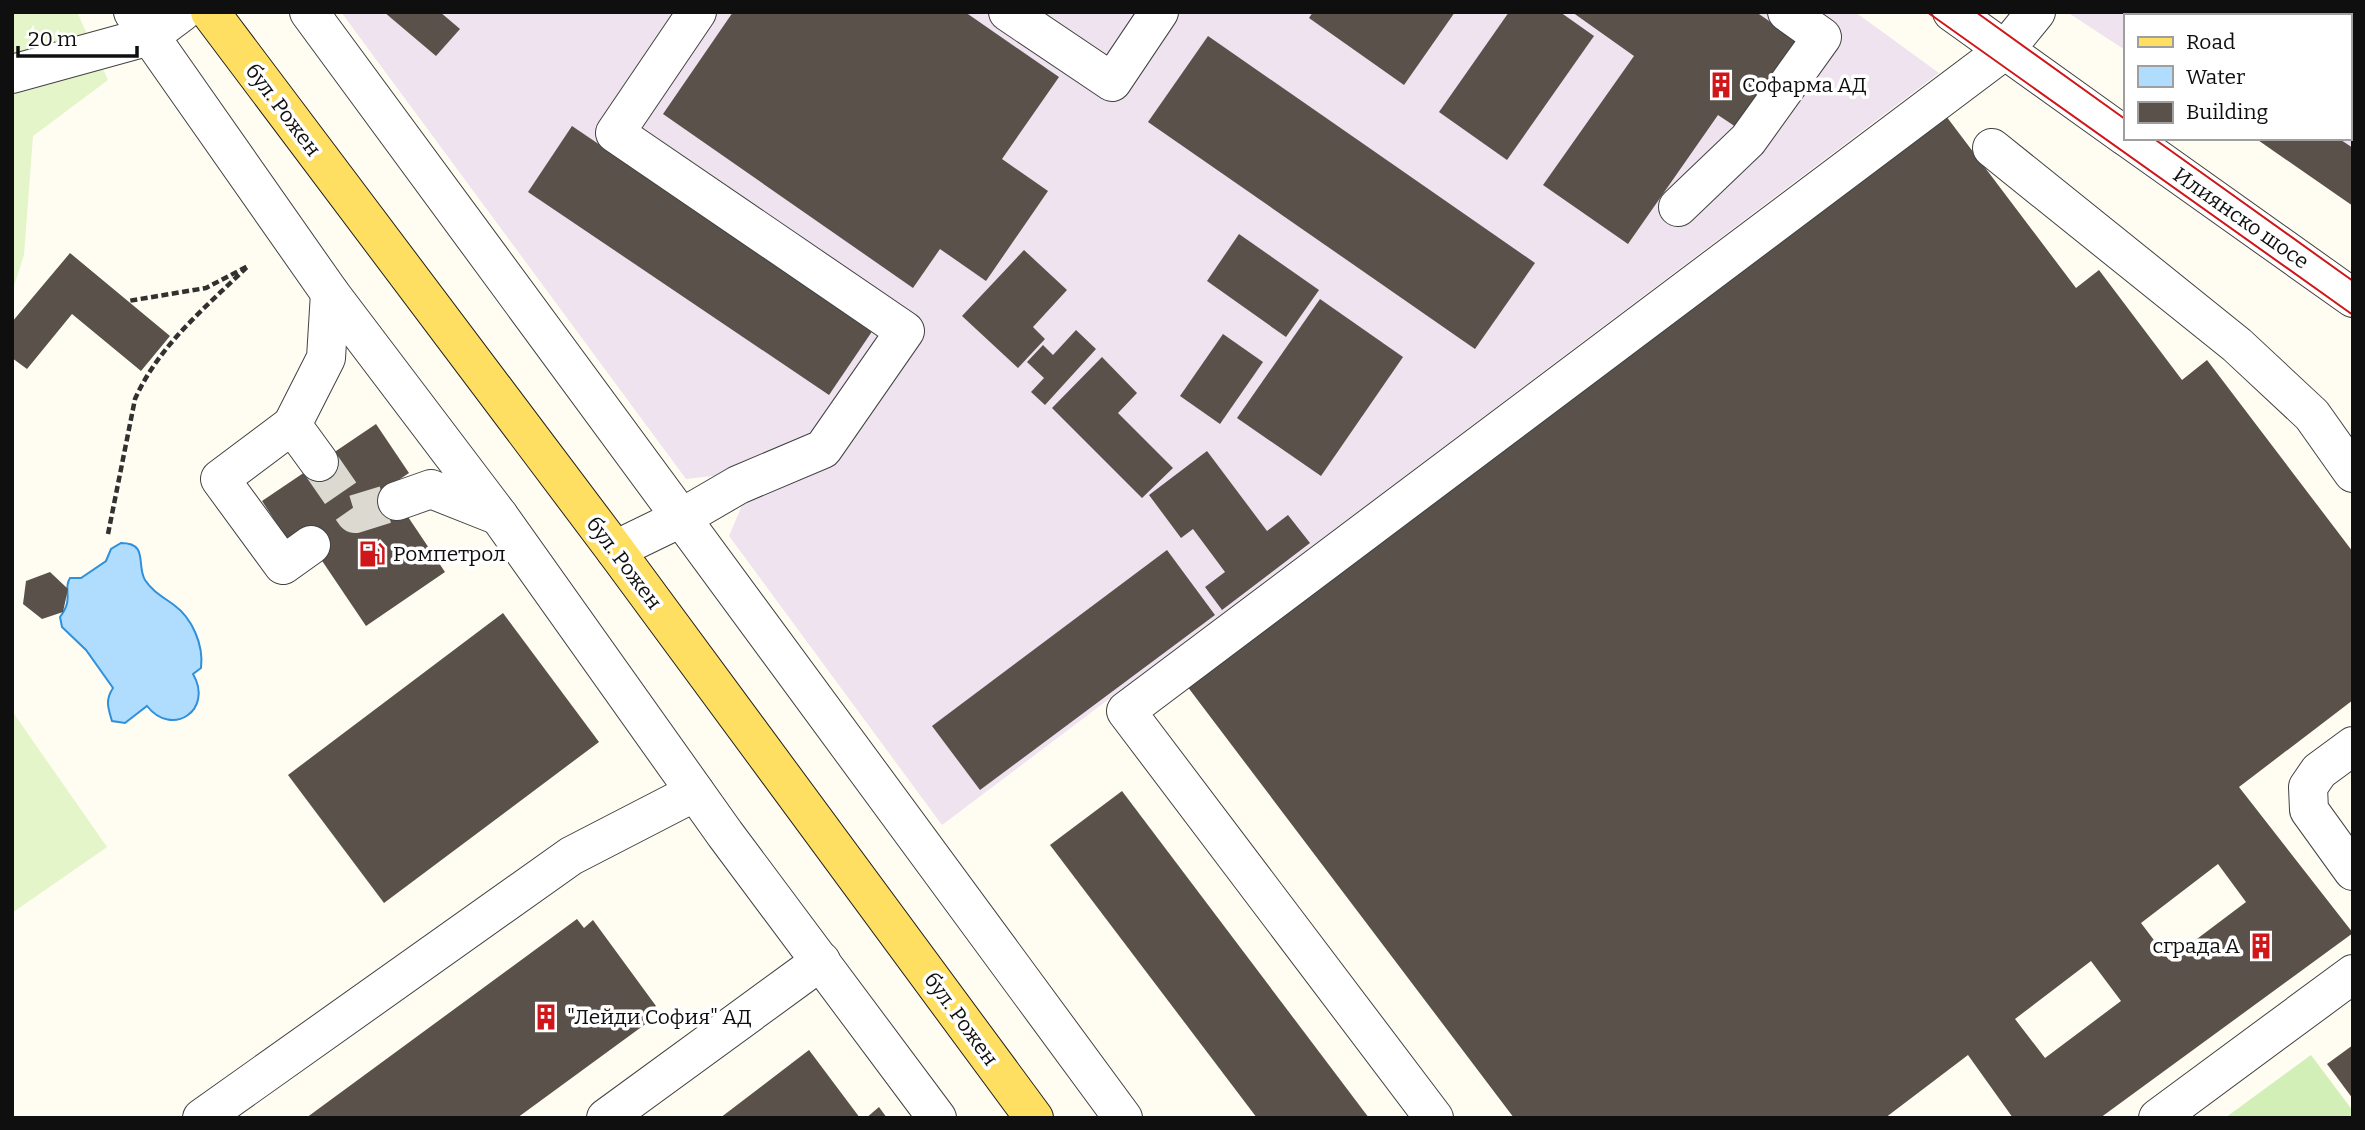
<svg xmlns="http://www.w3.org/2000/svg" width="2365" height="1130" viewBox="0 0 2365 1130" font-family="Bitter,serif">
	<rect width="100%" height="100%" fill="#fffdf2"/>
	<g fill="#eee3ef">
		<polygon points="341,12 1855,12 1939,73 942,825 729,536 746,496 730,474 686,479"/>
		<polygon points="2067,12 2353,12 2353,206 2255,138 2349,138 2349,16 2125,16 2125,50"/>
	</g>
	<polygon fill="#d1efb6" points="2311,1055 2353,1111 2353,1118 2225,1118"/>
	<g fill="#e4f5c9">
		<polygon points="12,12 77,12 108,80 33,136 24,255 12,292"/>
		<polygon points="12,711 107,847 12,913"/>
	</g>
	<path fill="#b0ddfd" stroke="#2f90dc" stroke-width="2" d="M121,543C149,543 136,565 145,580C152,591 163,597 174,605C192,618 204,645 201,668L193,674C214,710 172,738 147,706L125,723L112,721C108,708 105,700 113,688L86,650L62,627L60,617C75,597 62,591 70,578H81L106,561L111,549Z"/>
	<g fill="#59514a" fill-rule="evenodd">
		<polygon points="384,12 440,12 460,29 436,56"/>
		<polygon points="733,12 965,12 1059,77 1002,159 1048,191 986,281 940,249 913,288 663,114"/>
		<polygon points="1313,12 1455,12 1404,85 1309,18"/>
		<polygon points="1509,12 1560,12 1594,36 1507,160 1439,112"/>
		<polygon points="1572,12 1756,12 1797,40 1736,127 1718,115 1628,244 1543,185 1634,56"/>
		<polygon points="2268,12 2345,12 2343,16 2273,16"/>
		<polygon points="1208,36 1535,263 1475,349 1148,122"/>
		<path d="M1943,112L2076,288L2099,270L2182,380L2207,360L2353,552V700L2239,787L2353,933L2100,1118H2013L1968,1055L1885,1118H1514L1187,686ZM2218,864L2246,902L2169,960L2141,923ZM2091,961L2121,1001L2045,1058L2015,1019Z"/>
		<polygon points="572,126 873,330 829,395 528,192"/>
		<polygon points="2255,138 2338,138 2353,148 2353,206"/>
		<polygon points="1239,234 1319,290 1286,337 1207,281"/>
		<polygon points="1024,250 1067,290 1033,327 1045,339 1018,368 962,316"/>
		<polygon points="70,253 170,336 141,371 72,314 27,369 12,358 12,322"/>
		<polygon points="1320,299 1403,357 1321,476 1237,418"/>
		<polygon points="1076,330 1096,349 1045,405 1031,392 1044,378 1027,362 1043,345 1053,355"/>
		<polygon points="1223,334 1263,362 1220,424 1180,396"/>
		<polygon points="1102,357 1137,393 1118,413 1173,468 1142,498 1052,408"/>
		<polygon points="376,424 409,473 388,487 445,572 366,626 308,540 294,550 262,501"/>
		<polygon points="1207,451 1267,531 1288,515 1310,543 1222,610 1205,587 1225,572 1193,529 1181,538 1149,495"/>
		<polygon points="1167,550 1215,615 980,790 932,726"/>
		<polygon points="50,572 68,589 63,612 42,619 23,604 26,581"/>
		<polygon points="503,613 599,742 384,903 288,775"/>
		<polygon points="1122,791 1369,1118 1257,1118 1050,845"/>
		<polygon points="577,919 584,928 593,920 656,1006 646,1013 651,1020 517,1118 306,1118"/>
		<polygon points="2353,1045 2353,1099 2327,1064"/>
		<polygon points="809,1050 860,1118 720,1118"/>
		<polygon points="879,1107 887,1118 866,1118"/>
	</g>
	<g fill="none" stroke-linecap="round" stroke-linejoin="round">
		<polyline stroke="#dbd9d0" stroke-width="38" stroke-dasharray="38 19" stroke-linecap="butt" points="319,462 355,514 397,501"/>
		<g stroke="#424242" stroke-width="40">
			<g id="minor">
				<polyline points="133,12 330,293 499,516 725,834 937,1118"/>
				<polyline points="309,12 1123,1118"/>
				<polyline points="1008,12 1112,82 1159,12"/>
				<polyline points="1952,12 2125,136"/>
				<polyline points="2210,12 2216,16"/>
				<polyline points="12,74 150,36 182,12"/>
				<polyline points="2349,88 2353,90"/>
				<polyline points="2128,138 2353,298"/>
				<polyline points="1992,148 2237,345 2312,415 2353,473"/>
				<polyline points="1678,207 1748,140 1822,37 1787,12"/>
				<polyline points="292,425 220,479 283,565 311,545"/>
				<polyline points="319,462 292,425 326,358 330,293"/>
				<polyline points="397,501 431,489 499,516"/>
				<polyline points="615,550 683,517 738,485 823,449 905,331 615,133 697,12"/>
				<polyline points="2353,746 2319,771 2308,787 2309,810 2353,871"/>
				<polyline points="202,1118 571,856 695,792"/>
				<polyline points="606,1118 821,961"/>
				<polyline points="1434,1118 1126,711 2005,50 2036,12"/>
				<polyline points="2158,1118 2353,974"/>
			</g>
		</g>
		<g stroke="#202020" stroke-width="40">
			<polyline id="major" points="210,12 615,550 1034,1118"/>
		</g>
		<path stroke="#313131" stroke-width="4.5" stroke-dasharray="7 3.5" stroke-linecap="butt" d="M108,534L135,399C159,345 206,307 248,266L206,288L128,301"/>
		<use href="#minor" stroke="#fff" stroke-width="38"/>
		<use href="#major" stroke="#ffdf62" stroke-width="38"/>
		<g stroke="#cf1719" stroke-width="2">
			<polyline points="1927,12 2353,315"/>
			<polyline points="1976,12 2125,119"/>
			<polyline points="2153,138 2353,281"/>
		</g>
	</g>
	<defs>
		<g id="building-bare" transform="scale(2.1)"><path d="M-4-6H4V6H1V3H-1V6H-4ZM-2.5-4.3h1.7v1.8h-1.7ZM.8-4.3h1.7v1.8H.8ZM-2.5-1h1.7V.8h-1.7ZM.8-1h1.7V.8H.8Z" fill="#cf1719" stroke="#fff" stroke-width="2.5" paint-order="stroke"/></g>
		<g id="fuel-bare" transform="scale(2.1)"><path d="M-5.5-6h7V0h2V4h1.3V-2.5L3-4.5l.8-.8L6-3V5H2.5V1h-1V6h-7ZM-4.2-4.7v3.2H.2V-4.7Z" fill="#cf1719" stroke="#fff" stroke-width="2.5" paint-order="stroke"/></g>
	</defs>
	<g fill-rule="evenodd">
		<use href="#building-bare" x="1721" y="85"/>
		<use href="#fuel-bare" x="372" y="554"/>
		<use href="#building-bare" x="2261" y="946"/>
		<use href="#building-bare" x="546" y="1017"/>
	</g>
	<g text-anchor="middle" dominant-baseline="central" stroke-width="7" stroke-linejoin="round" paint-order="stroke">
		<g font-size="21" fill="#0f0f0f" stroke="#fff" text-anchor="start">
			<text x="1742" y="85">Софарма АД</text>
			<text x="393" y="554">Ромпетрол</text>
			<text x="2240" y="946" text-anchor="end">сграда А</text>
			<text x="567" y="1017">"Лейди София" АД</text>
		</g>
		<g font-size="21" fill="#0f0f0f" stroke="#fff">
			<text transform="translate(283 110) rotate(53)">бул. Рожен</text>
			<text transform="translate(2241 218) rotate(35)">Илиянско шосе</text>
			<text transform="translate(624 563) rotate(53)">бул. Рожен</text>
			<text transform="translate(961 1019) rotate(54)">бул. Рожен</text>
		</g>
	</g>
	<rect width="2365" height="1130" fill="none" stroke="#0f0f0f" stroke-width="28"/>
	<rect x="2124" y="14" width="228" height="126" fill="#ffffff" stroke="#9f9f9f" stroke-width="2"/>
	<rect x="2138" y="37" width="35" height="10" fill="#ffdf62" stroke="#9f9f9f" stroke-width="2"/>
	<text x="2186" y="49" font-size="21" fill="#0f0f0f">Road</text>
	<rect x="2138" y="66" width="35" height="21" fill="#b0ddfd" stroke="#9f9f9f" stroke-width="2"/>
	<text x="2186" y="84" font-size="21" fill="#0f0f0f">Water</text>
	<rect x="2138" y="102" width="35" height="21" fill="#59514a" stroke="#9f9f9f" stroke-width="2"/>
	<text x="2186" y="119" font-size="21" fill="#0f0f0f">Building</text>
	<path d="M18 46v10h119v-10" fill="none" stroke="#0f0f0f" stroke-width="3.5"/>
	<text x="28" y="46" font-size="21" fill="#0f0f0f" stroke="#ffffff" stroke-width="5" paint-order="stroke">20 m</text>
</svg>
